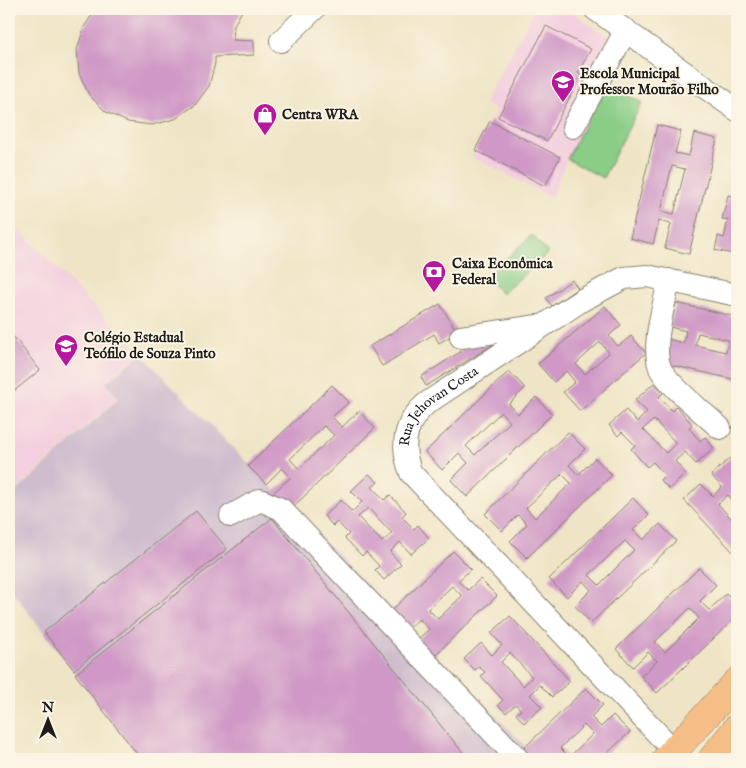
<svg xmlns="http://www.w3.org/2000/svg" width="746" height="768" viewBox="0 0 746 768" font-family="'IM FELL English',serif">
	<rect width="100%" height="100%" fill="#fcf5e5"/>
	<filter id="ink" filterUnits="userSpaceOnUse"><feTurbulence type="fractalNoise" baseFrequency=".02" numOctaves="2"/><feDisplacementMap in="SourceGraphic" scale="10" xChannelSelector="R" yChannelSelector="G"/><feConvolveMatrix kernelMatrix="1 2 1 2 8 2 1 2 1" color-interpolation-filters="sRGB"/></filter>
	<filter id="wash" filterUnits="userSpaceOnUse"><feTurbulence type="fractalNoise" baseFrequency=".0096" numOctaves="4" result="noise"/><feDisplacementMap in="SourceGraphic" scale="20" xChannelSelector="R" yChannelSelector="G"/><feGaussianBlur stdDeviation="1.12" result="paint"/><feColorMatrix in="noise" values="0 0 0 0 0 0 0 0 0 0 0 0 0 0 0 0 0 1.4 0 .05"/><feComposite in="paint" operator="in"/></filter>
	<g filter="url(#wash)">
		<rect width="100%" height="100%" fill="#efe5c6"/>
		<g fill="#f3cfdf">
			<polygon points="535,9 567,9 612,39 606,84 642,102 603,178 567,160 551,197 472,157 497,110 484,103"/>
			<polygon points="9,220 140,353 105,381 117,399 9,496"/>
		</g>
		<polygon fill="#cfbdce" points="141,354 538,759 141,759 9,587 9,498 118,399 106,382"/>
		<g fill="#8acd87" stroke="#537452">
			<polygon points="606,84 642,102 603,178 567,159"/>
			<polygon points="532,235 548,253 502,294 486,277"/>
		</g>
		<g id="blocks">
			<g fill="#cf98c6" fill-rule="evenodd">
				<polygon points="96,9 243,9 234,25 233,40 254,41 254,55 215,57 215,63 209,86 195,105 175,119 152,125 128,122 106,112 89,95 79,73 77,50 84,27"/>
				<polygon points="546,26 591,49 578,73 581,75 547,141 498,117"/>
				<polygon points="490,121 560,157 545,186 475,150"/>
				<path d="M657,125L681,131L675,153L689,156L694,133L717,139L689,254L665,248L671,224L659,221L653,244L630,238ZM672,166L685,169L674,214L661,211Z"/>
				<polygon points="735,165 737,166 737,179 732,178"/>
				<polygon points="737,192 737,255 715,250 718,236 724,238 728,220 722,219 728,195 735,196"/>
				<polygon points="572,280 578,288 552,306 546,298"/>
				<path d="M676,303L737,317V380L662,363L668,339L683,343L686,331L670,327ZM698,333L729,340L726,352L695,345Z"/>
				<polygon points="440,304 457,332 439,343 434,334 382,366 370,346"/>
				<path d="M605,306L621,325L609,336L618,346L631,336L646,353L580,411L563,392L575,382L566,371L554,382L538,364ZM600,342L609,353L585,374L576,364Z"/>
				<polygon points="9,331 40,370 9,395"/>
				<polygon points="488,334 494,344 426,386 421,377"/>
				<path d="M509,371L525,388L509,404L518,414L536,397L552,414L467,497L451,480L468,463L459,453L442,470L425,452ZM501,412L510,422L475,455L466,446Z"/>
				<path d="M654,383L663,393L659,397L672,411L676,406L692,424L689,428L700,441L705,437L714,448L696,464L685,452L675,461L686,474L669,489L660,480L665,475L653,462L647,467L631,449L635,445L622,432L618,436L609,425L626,410L637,422L647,412L635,400ZM654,420L676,443L666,453L643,429Z"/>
				<path d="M332,385L349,402L332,417L342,427L359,411L375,428L290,510L273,493L291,477L282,468L266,484L248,466ZM324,426L334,435L299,469L290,459Z"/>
				<path d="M568,432L585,449L569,465L578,475L595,458L612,475L527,558L510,541L527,524L518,515L502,531L485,514ZM562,474L571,483L535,518L526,508Z"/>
				<polygon points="730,458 737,466 737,505 728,495 718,504 737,525 737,556 684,500 701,484 713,496 722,487 711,475"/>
				<path d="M369,474L378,482L372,487L384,500L390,495L406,512L402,517L414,529L418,525L429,538L411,554L400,542L390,552L401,564L384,580L375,570L379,566L366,552L362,556L345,538L349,534L337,522L333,526L324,516L341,500L352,512L362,502L351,491ZM368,508L392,533L382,542L358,517Z"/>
				<path d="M633,498L649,515L633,530L643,540L660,524L676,541L591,623L575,606L591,590L583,581L567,597L549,579ZM625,541L634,550L599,585L589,575Z"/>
				<polygon points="196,511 227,549 74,670 44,632"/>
				<polygon points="272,518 468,759 141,759 75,674"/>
				<path d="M453,551L471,569L458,581L468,590L480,579L497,596L433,657L417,640L429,629L419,619L407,630L390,612ZM452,586L462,596L438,619L428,609Z"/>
				<path d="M699,568L716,585L700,601L709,610L726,594L737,605V616L657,693L641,676L657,661L648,652L633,667L616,649ZM690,608L699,618L665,652L655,642Z"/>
				<path d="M510,616L570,681L552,697L540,685L530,695L542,707L524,723L516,714L521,710L516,704L506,713L498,705L503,700L481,676L485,672L479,667L475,670L464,659L481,643L492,655L502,645L491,633ZM510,653L532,677L523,686L501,662Z"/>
				<path d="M586,688L603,705L591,717L601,727L613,715L630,732L601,759H555L552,756L548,759H533L523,749ZM584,725L593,734L569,757L560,748Z"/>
			</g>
		</g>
	</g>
	<g filter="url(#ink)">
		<use href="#blocks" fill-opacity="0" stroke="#868071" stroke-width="1"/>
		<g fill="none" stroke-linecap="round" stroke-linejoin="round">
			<g stroke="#868071" stroke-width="24">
				<g id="minor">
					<polyline points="595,9 737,110"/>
					<polyline points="281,41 314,9"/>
					<polyline points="573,127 626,30"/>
					<path d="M669,280C665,303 651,345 660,368C667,384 706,415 720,428"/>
					<polyline points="461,337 538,326"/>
					<polyline points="231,516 260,500 281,509 518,759"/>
					<path id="s1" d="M673,750L411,473C400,446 404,422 427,403L582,300L624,278L647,276L737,295"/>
				</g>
			</g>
			<g stroke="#868071" stroke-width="29">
				<g id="major">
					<polyline points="666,759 737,682"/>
					<polyline points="712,759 737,728"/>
				</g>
			</g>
			<use href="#minor" stroke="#fff" stroke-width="22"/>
			<use href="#major" stroke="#f6be87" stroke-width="28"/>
		</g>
	</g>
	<defs>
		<g id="school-pin" transform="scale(1.25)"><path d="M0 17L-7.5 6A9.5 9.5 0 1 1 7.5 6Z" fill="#b5179e" stroke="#fcf5e5"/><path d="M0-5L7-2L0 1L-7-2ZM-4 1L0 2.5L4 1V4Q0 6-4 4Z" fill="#fff"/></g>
		<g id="shop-pin" transform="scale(1.25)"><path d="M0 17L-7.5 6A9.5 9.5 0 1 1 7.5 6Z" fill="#b5179e" stroke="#fcf5e5"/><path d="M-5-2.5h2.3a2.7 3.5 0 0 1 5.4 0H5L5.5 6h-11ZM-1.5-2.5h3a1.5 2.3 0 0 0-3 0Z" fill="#fff"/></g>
		<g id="bank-pin" transform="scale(1.25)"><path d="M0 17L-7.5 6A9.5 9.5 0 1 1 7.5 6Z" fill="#b5179e" stroke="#fcf5e5"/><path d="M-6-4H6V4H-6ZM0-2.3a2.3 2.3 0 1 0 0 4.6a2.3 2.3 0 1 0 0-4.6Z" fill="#fff"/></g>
	</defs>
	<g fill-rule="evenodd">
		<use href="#school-pin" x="563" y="82"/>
		<use href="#shop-pin" x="265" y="115"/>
		<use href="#bank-pin" x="434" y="272"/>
		<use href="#school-pin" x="66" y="346"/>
	</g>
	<g text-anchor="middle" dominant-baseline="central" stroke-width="4" stroke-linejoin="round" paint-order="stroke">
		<g font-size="14" font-weight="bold" fill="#1c1c1c" stroke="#fcf5e5" text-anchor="start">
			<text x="580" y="74">Escola Municipal<tspan x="580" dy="16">Professor Mourão Filho</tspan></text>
			<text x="282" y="115">Centra WRA</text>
			<text x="452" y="264">Caixa Econômica<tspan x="452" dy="16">Federal</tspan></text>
			<text x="84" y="338">Colégio Estadual<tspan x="84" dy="16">Teófilo de Souza Pinto</tspan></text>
		</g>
		<g font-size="14" fill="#1c1c1c" stroke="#fcf5e5">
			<text stroke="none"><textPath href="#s1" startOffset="464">Rua Jehovan Costa</textPath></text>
		</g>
	</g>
	<rect width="746" height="768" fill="none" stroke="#fcf5e5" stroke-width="30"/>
	<g transform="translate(48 720)" stroke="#fcf5e5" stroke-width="4" paint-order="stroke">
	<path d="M0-4L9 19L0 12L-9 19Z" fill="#1c1c1c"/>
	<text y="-8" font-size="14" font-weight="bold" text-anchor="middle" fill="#1c1c1c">N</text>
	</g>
</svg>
